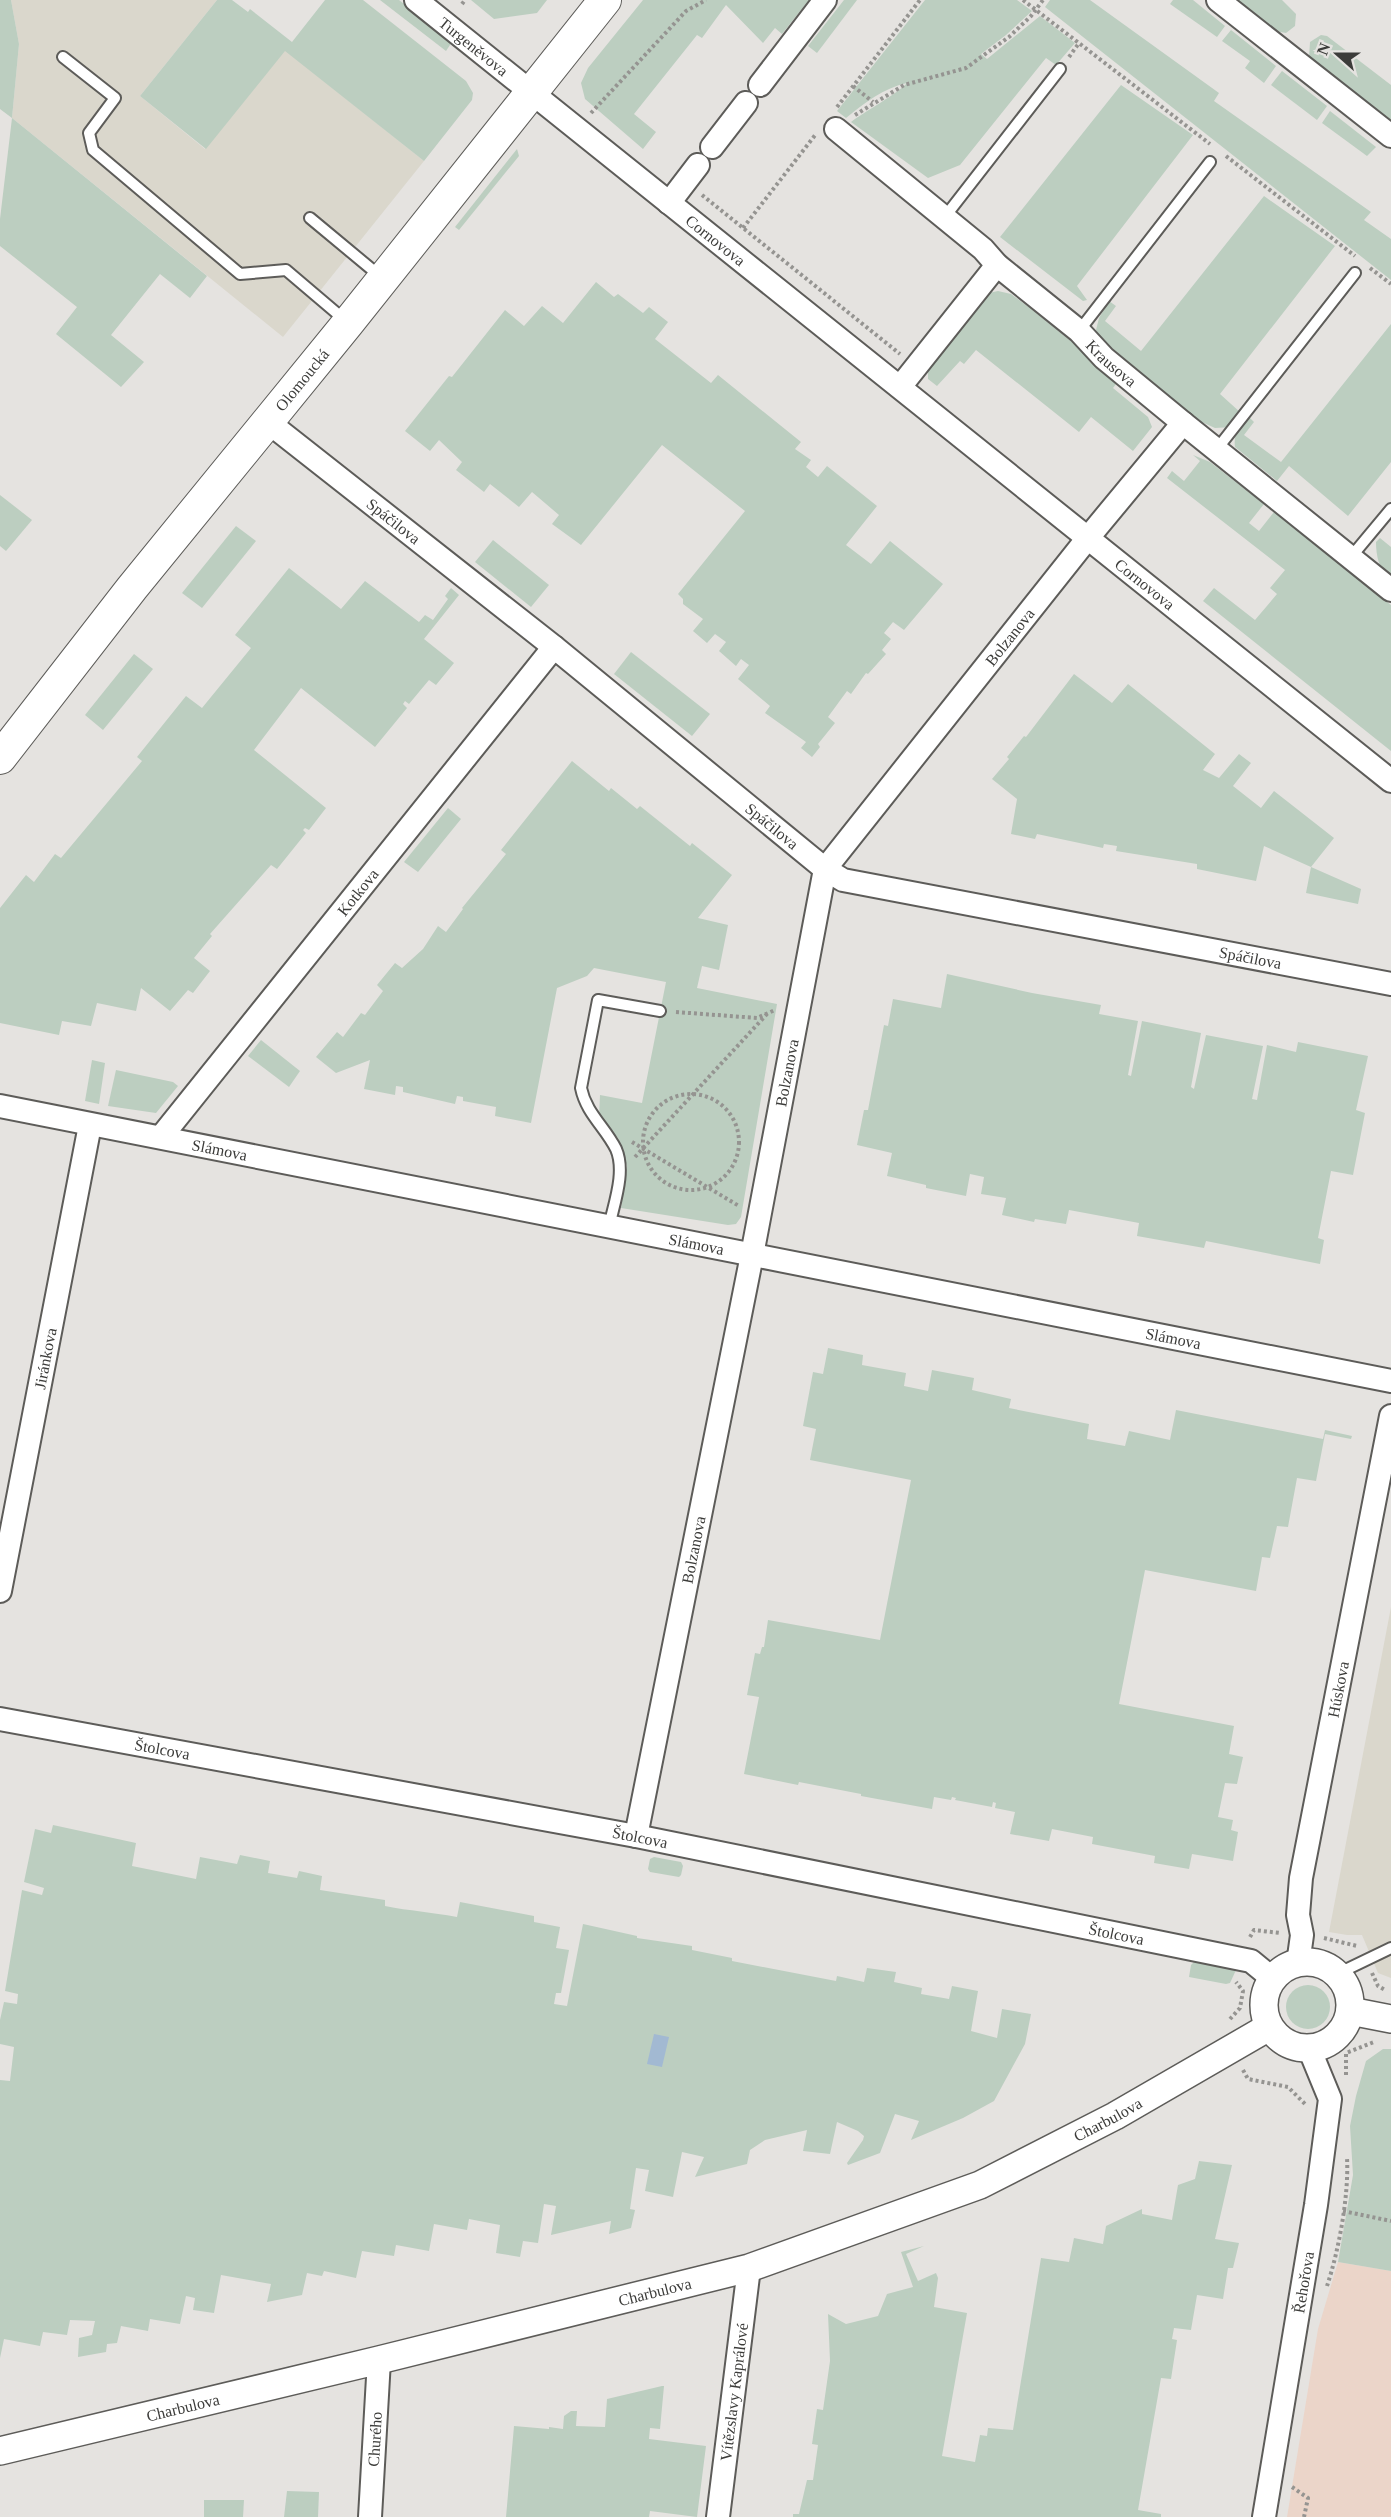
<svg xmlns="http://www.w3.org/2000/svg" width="1391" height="2517" viewBox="0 0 1391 2517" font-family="Georgia,serif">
	<rect width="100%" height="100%" fill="#e5e3e0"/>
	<g fill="#dad7cc">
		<polygon points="11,0 217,0 140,96 205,149 285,50 424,161 283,337 12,118 19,44"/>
		<polygon points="1391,1607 1391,1978 1378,1973 1362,1935 1347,1935 1329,1932"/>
	</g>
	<polygon fill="#ebd5c9" points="1338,2262 1391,2271 1391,2517 1287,2517 1318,2329"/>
	<g fill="#bccec0">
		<polygon points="0,0 11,0 19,44 12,118 207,276 190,298 160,274 111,335 144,362 121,387 56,334 77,307 0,246 0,219 12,118 0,109"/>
		<polygon points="217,0 232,0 248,12 250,9 292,42 325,0 363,0 466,81 473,93 472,100 424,161 285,51 206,149 140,96"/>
		<polygon points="380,0 399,0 452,42 446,51"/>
		<polygon points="471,0 547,0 537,13 494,19"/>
		<polygon points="643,0 809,0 782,34 775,28 763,43 726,5 702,38 697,35 634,114 656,132 643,149 585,99 581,83 588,68"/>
		<polygon points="844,0 857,0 817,53 808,46"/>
		<path d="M925,0H1017L1032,11L1006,35L981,54L987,59L1040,16L1075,43L1056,65L1046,58L960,165L928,178L851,122C864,112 900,92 907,83C884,88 864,103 846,118L837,111Z"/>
		<polygon points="1050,0 1090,0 1219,93 1214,101 1371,212 1364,220 1391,239 1391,280 1045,7"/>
		<polygon points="1173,0 1193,0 1225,26 1217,37 1170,4"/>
		<polygon points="1236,0 1282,0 1296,14 1295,26 1286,33 1275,31"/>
		<polygon points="1231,30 1276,66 1264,83 1245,68 1250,61 1222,41"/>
		<polygon points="1321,35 1327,36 1391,85 1391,122 1309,57 1310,42"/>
		<polygon points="1282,71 1327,106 1317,120 1271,85"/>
		<polygon points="1121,85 1193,135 1077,286 1087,300 1083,301 1000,237"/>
		<polygon points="1330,111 1376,147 1367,156 1322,123"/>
		<polygon points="517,149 519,156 459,230 455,227"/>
		<polygon points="1264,196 1335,246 1220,394 1241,413 1232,427 1215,428 1193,418 1108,353 1096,330 1099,318 1109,301 1116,306 1105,321 1141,351"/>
		<polygon points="596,282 614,297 618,294 643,313 649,307 668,322 655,339 711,383 718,375 801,442 795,449 811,460 806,467 818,477 827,466 877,506 846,545 871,564 890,541 943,584 904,630 893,622 884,633 891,639 882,650 886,654 868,674 866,673 851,694 847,691 828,717 835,723 818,744 820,747 812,757 801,748 806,742 765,713 770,706 738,679 749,665 741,659 736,666 719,651 726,642 715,634 707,643 693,631 703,619 683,604 683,599 678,594 745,511 662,445 581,545 552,524 559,515 532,492 519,507 490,484 484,492 456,470 462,462 439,440 430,451 405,431 449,376 452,377 505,310 524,326 542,306 563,323"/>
		<polygon points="998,291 1011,294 1030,308 1119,380 1113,388 1148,417 1152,427 1133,451 1091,417 1079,432 976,350 964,364 960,361 937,386 928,379 928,369 984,294"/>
		<path d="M1391,324V462L1348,516L1289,466L1277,481L1235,447C1233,433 1240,427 1249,417L1254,422L1244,435L1281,462Z"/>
		<polygon points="1193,455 1210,462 1264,504 1249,523 1259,531 1274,512 1391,605 1391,751 1203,601 1214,588 1255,620 1277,594 1270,588 1285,570 1167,478 1172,471 1184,481 1200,461"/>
		<polygon points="0,495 32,520 6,551 0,546"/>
		<polygon points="236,526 256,541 202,608 182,593"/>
		<path d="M1380,538L1391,547V580C1379,571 1376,556 1376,542Z"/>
		<polygon points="493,540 549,585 531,607 475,562"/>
		<polygon points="289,568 341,609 365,581 419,622 425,615 433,620 448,599 445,596 451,588 459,595 424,639 454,663 436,685 429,680 409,704 405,701 403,704 407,708 375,747 301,688 254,750 326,808 309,830 305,828 303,830 306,833 277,869 271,865 210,934 212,936 194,958 210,971 193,993 188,990 170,1011 141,988 136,1011 97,1003 91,1026 62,1021 59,1035 0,1023 0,908 26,875 34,882 55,854 61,858 142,761 137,757 186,696 202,708 251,648 235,635"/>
		<polygon points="631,652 710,714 692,736 614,674"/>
		<polygon points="134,654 153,669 103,730 85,715"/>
		<polygon points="1074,674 1112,703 1128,684 1215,754 1203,770 1219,778 1239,754 1251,763 1233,786 1261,808 1274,791 1334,838 1311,867 1361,889 1358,904 1306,893 1311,867 1264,846 1256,881 1197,869 1197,864 1116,851 1117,846 1104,844 1103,848 1037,834 1035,839 1011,834 1017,799 992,779 1009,759 1007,757 1024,736 1026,737"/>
		<polygon points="572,761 609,791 611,788 637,809 640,806 690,846 692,843 732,875 698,918 728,925 719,970 702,966 697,988 777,1004 741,1217 736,1224 728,1225 621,1208 627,1166 618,1138 599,1117 600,1095 642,1103 666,982 594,968 587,976 557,988 531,1123 495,1116 496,1107 463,1101 463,1097 457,1096 455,1104 403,1092 403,1087 396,1086 395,1095 364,1089 370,1060 336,1073 316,1057 337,1032 343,1037 361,1013 365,1015 383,991 377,985 395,963 402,968 423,949 438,926 446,932 463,909 462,908 506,854 501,850"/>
		<polygon points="448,808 461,819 418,872 404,862"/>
		<polygon points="947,974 1032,993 1101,1005 1099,1014 1138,1021 1128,1075 1131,1076 1142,1021 1201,1033 1191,1087 1194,1089 1206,1035 1263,1046 1252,1099 1257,1100 1267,1045 1296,1052 1298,1042 1368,1056 1356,1110 1365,1113 1353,1175 1331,1171 1318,1238 1324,1240 1320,1264 1206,1241 1204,1248 1137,1236 1139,1223 1069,1210 1066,1224 1035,1219 1034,1222 1002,1215 1006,1198 981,1194 984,1177 970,1174 966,1196 926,1188 926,1185 887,1176 892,1153 857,1145 864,1110 868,1110 884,1025 888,1026 893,999 941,1008"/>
		<polygon points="261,1040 300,1071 289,1087 248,1056"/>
		<polygon points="92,1060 105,1063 99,1104 85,1101"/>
		<polygon points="116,1070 173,1082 178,1086 156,1113 108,1106"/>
		<polygon points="828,1348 863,1355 862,1365 906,1373 904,1386 928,1391 932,1370 974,1378 972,1390 1011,1399 1009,1408 1089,1424 1087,1439 1125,1446 1129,1431 1170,1440 1176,1410 1323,1439 1325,1430 1352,1436 1351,1439 1325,1434 1316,1481 1297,1478 1288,1527 1277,1526 1270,1558 1262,1557 1256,1591 1145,1570 1119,1704 1234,1726 1229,1754 1243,1757 1237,1784 1225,1783 1218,1817 1233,1820 1231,1830 1238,1832 1233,1861 1192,1854 1189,1869 1154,1863 1155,1856 1092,1844 1093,1837 1052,1829 1049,1841 1010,1834 1015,1812 995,1808 996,1803 993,1802 992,1807 955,1800 956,1798 952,1797 951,1800 934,1797 932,1809 861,1796 861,1794 799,1782 798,1785 744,1774 759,1697 747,1695 755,1653 760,1654 762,1647 764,1647 768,1620 880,1640 911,1480 810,1460 816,1429 803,1426 813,1372 823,1374"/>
		<path d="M53,1825L136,1843L132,1866L196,1879L200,1857L237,1864L240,1855L270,1861L268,1873L297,1878L299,1871L322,1876L320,1890L385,1900V1906C410,1911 431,1912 457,1917L460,1902L534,1916V1922L560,1927L556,1948L569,1950L561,1993H556L554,2004L567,2006L583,1924L637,1936V1938L692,1946V1950L732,1958V1961L836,1981L837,1976L864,1982L867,1968L896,1972L894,1982L922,1988L921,1994L949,1999L952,1986L978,1991L971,2031L997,2038L1002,2009L1031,2014L1025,2044L994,2101L963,2118L911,2140L919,2121L895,2114L880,2153L848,2165L847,2163L863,2140L864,2136L858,2131L837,2122L830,2154L803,2151L807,2130L765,2140L750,2150L747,2164L695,2177L704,2157L682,2152L673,2197L645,2191L649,2170L636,2168L630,2209L635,2210L631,2228L609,2234L611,2221L551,2235L556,2206L544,2204L538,2243L523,2241L520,2257L496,2253L500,2225L469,2219L467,2230L434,2224L429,2251L396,2245L394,2256L362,2251L356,2278L324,2271L322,2276L307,2273L302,2295L267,2302L271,2284L221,2275L214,2313L193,2310L195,2298L186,2296L180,2324L150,2319L148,2331L121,2326L117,2343L107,2344L106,2352L78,2357L79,2338L92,2335L95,2321L70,2320L67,2335L43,2332L40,2346L4,2339L0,2358V2080L10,2081L14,2047L0,2044V2020L4,2002L17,2004L18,1994L5,1991L22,1890L42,1895L44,1888L24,1882L35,1829L51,1833Z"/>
		<polygon points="654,1857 681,1862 683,1866 681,1875 679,1877 650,1872 648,1869 650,1859"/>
		<polygon points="1194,1962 1236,1970 1230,1983 1226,1984 1189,1977 1191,1965"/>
		<circle cx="1308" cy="2007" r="22"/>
		<polygon points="1383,2049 1391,2049 1391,2271 1338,2262 1353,2175 1350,2126 1356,2096 1366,2061"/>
		<polygon points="1199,2161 1232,2165 1215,2239 1239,2243 1233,2268 1228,2268 1223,2299 1197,2295 1191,2330 1174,2328 1172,2339 1177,2340 1171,2379 1161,2378 1138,2510 1161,2514 1161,2517 793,2517 793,2514 799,2514 807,2480 813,2480 818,2445 812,2444 817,2409 823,2410 830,2361 828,2314 846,2324 878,2316 887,2294 913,2287 901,2252 924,2246 906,2254 918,2281 936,2273 938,2278 934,2307 967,2313 942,2456 975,2462 980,2435 987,2436 988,2428 1013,2430 1041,2258 1069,2262 1074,2238 1103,2244 1106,2226 1142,2209 1142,2214 1172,2220 1178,2185 1195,2179"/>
		<polygon points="662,2386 664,2386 660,2429 650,2428 649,2439 706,2446 697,2517 650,2511 649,2517 506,2517 514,2426 549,2429 549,2427 563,2429 564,2416 571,2411 577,2411 576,2426 605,2427 607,2399"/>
		<polygon points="287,2491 319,2492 318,2517 284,2517"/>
		<polygon points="204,2500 244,2500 243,2517 204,2517"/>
	</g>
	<polygon fill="#a2b9d2" points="654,2034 669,2037 662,2067 647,2064"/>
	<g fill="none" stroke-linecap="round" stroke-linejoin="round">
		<g stroke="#5d5c59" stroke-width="14">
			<g id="service">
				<polyline points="63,57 115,98 89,133 93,150 240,274 286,270 346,321"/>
				<polyline points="310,218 381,277"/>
				<polyline points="944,218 1060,69"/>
				<polyline points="1079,331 1210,162"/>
				<polyline points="1217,449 1355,273"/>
				<polyline points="1351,557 1391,509"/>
				<path d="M609,1227C614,1203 626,1172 616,1149C605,1127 586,1113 581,1088L598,1000L660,1011"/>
				<polyline points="1337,1974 1391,1948"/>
			</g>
		</g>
		<g stroke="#5d5c59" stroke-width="26">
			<g id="minor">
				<path id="s1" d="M416,0L1391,781"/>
				<polyline points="1218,0 1391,136"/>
				<polyline points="760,85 825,0"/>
				<path id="s2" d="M836,129L983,249L997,265L1079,331L1104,358L1183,423L1391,590"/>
				<polyline points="712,147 746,103"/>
				<polyline points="669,203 698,165"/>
				<polyline points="900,387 997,265"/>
				<path id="s3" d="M268,422L554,647L825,869L843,880L1391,984"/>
				<path id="s4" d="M0,1106L1391,1381"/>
				<path id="s5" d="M161,1137L554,647"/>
				<path id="s6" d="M0,1591L90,1125"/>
				<path id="s7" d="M0,1719L636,1836L1241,1959L1251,1961L1273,1979"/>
				<path id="s8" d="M636,1836L752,1255L825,869L1087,539L1183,423"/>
				<path id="s9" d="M1298,1964L1302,1935L1298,1915L1301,1878L1391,1416"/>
				<path id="s10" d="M370,2517L379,2360"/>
				<path id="s11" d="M718,2517L749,2268"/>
				<path id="s12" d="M1264,2517L1316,2205L1330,2099L1309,2048"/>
			</g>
		</g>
		<g stroke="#5d5c59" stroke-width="30">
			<g id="tertiary">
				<circle cx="1307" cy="2005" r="43"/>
				<polyline points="1350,2011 1391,2019"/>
				<path id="s13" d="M0,2451L379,2360L749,2268L980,2185L1115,2116L1269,2027"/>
			</g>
		</g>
		<g stroke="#5d5c59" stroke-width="34">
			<g id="secondary">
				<path id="s14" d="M0,758L132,588L348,323L605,0"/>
			</g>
		</g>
		<g stroke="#959491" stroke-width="4" stroke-dasharray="3 3" stroke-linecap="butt">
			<polyline points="1023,0 1210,144"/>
			<polyline points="462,4 465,0"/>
			<polyline points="1069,57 1079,43"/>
			<polyline points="853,86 873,102"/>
			<polyline points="837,107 920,0"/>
			<polyline points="591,113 686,11 706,0"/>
			<polyline points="855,115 904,85 966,68 1009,37 1031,16 1043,0"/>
			<polyline points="1226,156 1355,256"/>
			<polyline points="702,195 900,354"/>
			<polyline points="743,228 816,134"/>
			<polyline points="1370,268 1391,284"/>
			<polyline points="676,1012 757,1018 775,1010"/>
			<circle cx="691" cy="1142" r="48"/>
			<polyline points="632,1142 739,1206"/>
			<polyline points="635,1157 767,1014"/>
			<polyline points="1250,1937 1254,1930 1280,1933"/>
			<polyline points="1324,1938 1357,1946"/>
			<polyline points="1372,1973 1378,1986 1385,1990"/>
			<polyline points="1230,2019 1240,2008 1243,1991 1236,1982"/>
			<polyline points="1243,2070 1248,2079 1288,2087 1306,2105"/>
			<polyline points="1346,2075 1346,2053 1374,2042"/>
			<polyline points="1343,2211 1391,2221"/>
			<path d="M1327,2286C1339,2250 1349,2195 1347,2158"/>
			<polyline points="1292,2487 1308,2498 1304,2517"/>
		</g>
		<use href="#service" stroke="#fff" stroke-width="10"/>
		<use href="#minor" stroke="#fff" stroke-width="22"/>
		<use href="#tertiary" stroke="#fff" stroke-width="27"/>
		<use href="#secondary" stroke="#fff" stroke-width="32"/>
	</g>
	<g text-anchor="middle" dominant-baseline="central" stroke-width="5" stroke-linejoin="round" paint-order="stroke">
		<g font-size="16" fill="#3c3c3a" stroke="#e5e3e0">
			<text stroke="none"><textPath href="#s1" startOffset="74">Turgeněvova</textPath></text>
			<text stroke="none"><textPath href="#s1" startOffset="384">Cornovova</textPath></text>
			<text stroke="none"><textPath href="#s2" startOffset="362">Krausova</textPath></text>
			<text stroke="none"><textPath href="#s14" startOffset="484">Olomoucká</textPath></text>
			<text stroke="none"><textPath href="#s3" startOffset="160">Spáčilova</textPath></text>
			<text stroke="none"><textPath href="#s1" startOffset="934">Cornovova</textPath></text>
			<text stroke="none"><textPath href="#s8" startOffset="1282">Bolzanova</textPath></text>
			<text stroke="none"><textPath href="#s3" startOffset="646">Spáčilova</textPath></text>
			<text stroke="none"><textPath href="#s5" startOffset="314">Kotkova</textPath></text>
			<text stroke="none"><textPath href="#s3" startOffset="1150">Spáčilova</textPath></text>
			<text stroke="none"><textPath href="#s8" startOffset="778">Bolzanova</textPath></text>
			<text stroke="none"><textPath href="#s4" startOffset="224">Slámova</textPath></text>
			<text stroke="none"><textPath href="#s4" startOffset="710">Slámova</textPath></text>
			<text stroke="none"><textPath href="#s4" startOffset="1196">Slámova</textPath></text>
			<text stroke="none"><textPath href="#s6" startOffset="237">Jiránkova</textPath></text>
			<text stroke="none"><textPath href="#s8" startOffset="292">Bolzanova</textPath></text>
			<text stroke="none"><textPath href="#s9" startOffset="279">Húskova</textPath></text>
			<text stroke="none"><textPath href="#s7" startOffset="165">Štolcova</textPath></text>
			<text stroke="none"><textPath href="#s7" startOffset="651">Štolcova</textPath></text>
			<text stroke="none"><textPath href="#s7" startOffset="1137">Štolcova</textPath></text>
			<text stroke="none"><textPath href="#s13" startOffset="1160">Charbulova</textPath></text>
			<text stroke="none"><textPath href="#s12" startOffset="238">Řehořova</textPath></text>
			<text stroke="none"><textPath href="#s13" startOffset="674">Charbulova</textPath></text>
			<text stroke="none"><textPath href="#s11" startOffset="126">Vítězslavy Kaprálové</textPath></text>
			<text stroke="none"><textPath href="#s13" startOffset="188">Charbulova</textPath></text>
			<text stroke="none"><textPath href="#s10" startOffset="78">Churého</textPath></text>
		</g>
	</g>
	<g transform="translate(1337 54) rotate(291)" stroke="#e5e3e0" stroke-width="4.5" paint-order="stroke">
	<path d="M0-4.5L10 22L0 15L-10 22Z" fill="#3c3c3a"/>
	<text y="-9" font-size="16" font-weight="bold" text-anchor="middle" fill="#3c3c3a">N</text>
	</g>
</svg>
